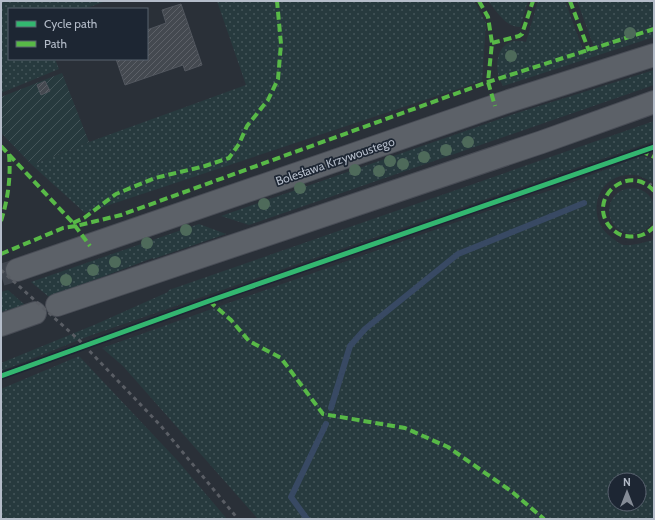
<svg xmlns="http://www.w3.org/2000/svg" width="655" height="520" viewBox="0 0 655 520" font-family="Cabin,sans-serif">
	<defs>
		<pattern id="grass-dots" width="8" height="8" patternUnits="userSpaceOnUse"><rect width="8" height="8" fill="#273a3e"/><path d="M2 2h.1M6 6h.1" fill="none" stroke="#445559" stroke-width="1.8" stroke-linecap="round"/></pattern>
		<pattern id="garden-furrows" width="10" height="10" patternUnits="userSpaceOnUse"><rect width="10" height="10" fill="#273a3e"/><path d="M-1 1l2-2M0 10L10 0M9 11l2-2" fill="none" stroke="#445559"/></pattern>
		<pattern id="building-hatch" width="6" height="6" patternUnits="userSpaceOnUse"><rect width="6" height="6" fill="#444950"/><path d="M-1 1l2-2M0 6l6-6M5 7l2-2" fill="none" stroke="#5d6168"/></pattern>
	</defs>
	<rect width="100%" height="100%" fill="#2a3038"/>
	<g fill="url(#grass-dots)" fill-rule="evenodd">
		<polygon points="1,1 106,1 84,9 9,9 9,59 55,59 59,69 1,93"/>
		<polygon points="217,1 474,1 486,23 482,81 85,213 32,165 89,142 246,85"/>
		<path d="M488,1H528L520,27C505,27 497,11 488,1Z"/>
		<path d="M538,1H565L583,50L594,47L577,1H654V37L503,86C491,67 497,34 526,42Z"/>
		<polygon points="654,70 654,85 249,225 221,216 517,113"/>
		<polygon points="654,121 654,141 89,336 1,371 1,363 94,325 168,292 169,290"/>
		<path d="M641,156L650,158L654,160V183C646,179 638,174 628,175C596,176 585,218 611,237C615,240 619,244 624,245C634,246 644,242 654,240V519H258L123,366L102,348L502,206L555,189ZM615,480H639V504H615Z"/>
		<circle cx="632" cy="211" r="23"/>
		<polygon points="199,224 226,234 153,259 153,258 142,262 49,297 31,282"/>
		<polygon points="8,290 25,305 1,312 1,292"/>
		<polygon points="79,356 177,460 227,519 1,519 1,389"/>
	</g>
	<polygon fill="url(#garden-furrows)" points="62,73 89,142 32,165 1,133 1,97"/>
	<g fill="none" stroke-linecap="round" stroke-linejoin="round">
		<g stroke="#384963" stroke-width="6">
			<polyline points="331,408 350,346 365,329 458,254 584,203"/>
			<polyline points="307,519 291,497 326,424"/>
		</g>
	</g>
	<g fill="url(#building-hatch)" stroke="#52575f">
		<polygon points="181,4 202,65 185,71 183,65 125,85 116,59 147,59 147,30 166,23 162,10"/>
		<polygon points="45,81 50,91 41,95 37,85"/>
	</g>
	<g fill="none" stroke-linecap="round" stroke-linejoin="round">
		<polyline stroke="#3f454e" stroke-width="22" stroke-dasharray="22 11" stroke-linecap="butt" points="1,275 17,270"/>
		<g stroke="#484c55" stroke-width="24">
			<g id="major">
				<polyline points="17,270 509,101 654,55"/>
				<polyline points="57,305 542,142 654,102"/>
				<polyline points="1,325 35,313"/>
			</g>
		</g>
		<polyline stroke="#5d636a" stroke-width="2.5" stroke-dasharray="3 3" stroke-linecap="butt" points="649,185 654,182"/>
		<use href="#major" stroke="#5c6168" stroke-width="22"/>
		<polyline stroke="#595d64" stroke-width="3" stroke-dasharray="4 4" stroke-linecap="butt" points="1,270 79,340 161,426 238,519"/>
		<g stroke="#58b947" stroke-width="4" stroke-dasharray="8 4" stroke-linecap="butt">
			<polyline points="479,1 488,17 492,43 488,82 495,106"/>
			<polyline points="570,1 589,51"/>
			<polyline points="492,43 519,36 522,34 533,1"/>
			<polyline points="1,146 73,223 90,246"/>
			<polyline points="641,151 654,157"/>
			<path d="M654,191C629,162 586,198 610,227C614,231 620,236 626,236C637,238 646,235 654,227"/>
			<path d="M1,221C8,199 11,177 9,154"/>
			<polyline points="73,223 84,218 116,194 155,178 205,166 229,158 239,144 247,126 268,100 278,79 281,44 277,1"/>
			<polyline points="1,254 63,228 76,226 121,215 488,82 654,29"/>
			<polyline points="209,301 231,320 249,341 281,358 323,414 405,428 448,447 511,491 544,519"/>
		</g>
		<g stroke="#1d2633" stroke-width="8">
			<polyline id="cycleway" points="1,376 209,301 654,147"/>
		</g>
		<use href="#cycleway" stroke="#33b770" stroke-width="5"/>
	</g>
	<g fill="#4e6a5a">
		<circle cx="630" cy="33" r="6"/>
		<circle cx="511" cy="56" r="6"/>
		<circle cx="468" cy="142" r="6"/>
		<circle cx="446" cy="150" r="6"/>
		<circle cx="424" cy="157" r="6"/>
		<circle cx="390" cy="161" r="6"/>
		<circle cx="403" cy="164" r="6"/>
		<circle cx="355" cy="170" r="6"/>
		<circle cx="379" cy="171" r="6"/>
		<circle cx="300" cy="188" r="6"/>
		<circle cx="264" cy="204" r="6"/>
		<circle cx="186" cy="230" r="6"/>
		<circle cx="147" cy="243" r="6"/>
		<circle cx="115" cy="262" r="6"/>
		<circle cx="93" cy="270" r="6"/>
		<circle cx="66" cy="280" r="6"/>
	</g>
	<g text-anchor="middle" dominant-baseline="central" stroke-width="3.5" stroke-linejoin="round" paint-order="stroke">
		<g font-size="12" fill="#b4bcc9" stroke="#1d2633">
			<text transform="translate(335 161) rotate(-19)">Bolesława Krzywoustego</text>
		</g>
	</g>
	<rect width="655" height="520" fill="none" stroke="#b4bcc9" stroke-width="4"/>
	<rect x="8" y="8" width="140" height="52" fill="#1d2633" stroke="#59626f"/>
	<rect x="16" y="21" width="20" height="6" fill="#33b770" stroke="#59626f"/>
	<text x="44" y="28" font-size="12" fill="#b4bcc9">Cycle path</text>
	<rect x="16" y="41" width="20" height="6" fill="#58b947" stroke="#59626f"/>
	<text x="44" y="48" font-size="12" fill="#b4bcc9">Path</text>
	<g transform="translate(627 492)"><circle r="19" fill="#1d2633" stroke="#59626f"/>
	<path d="M0-3L7 15L0 10L-7 15Z" fill="#848b96"/>
	<text y="-6" font-size="11" font-weight="bold" text-anchor="middle" fill="#b4bcc9">N</text>
	</g>
</svg>
